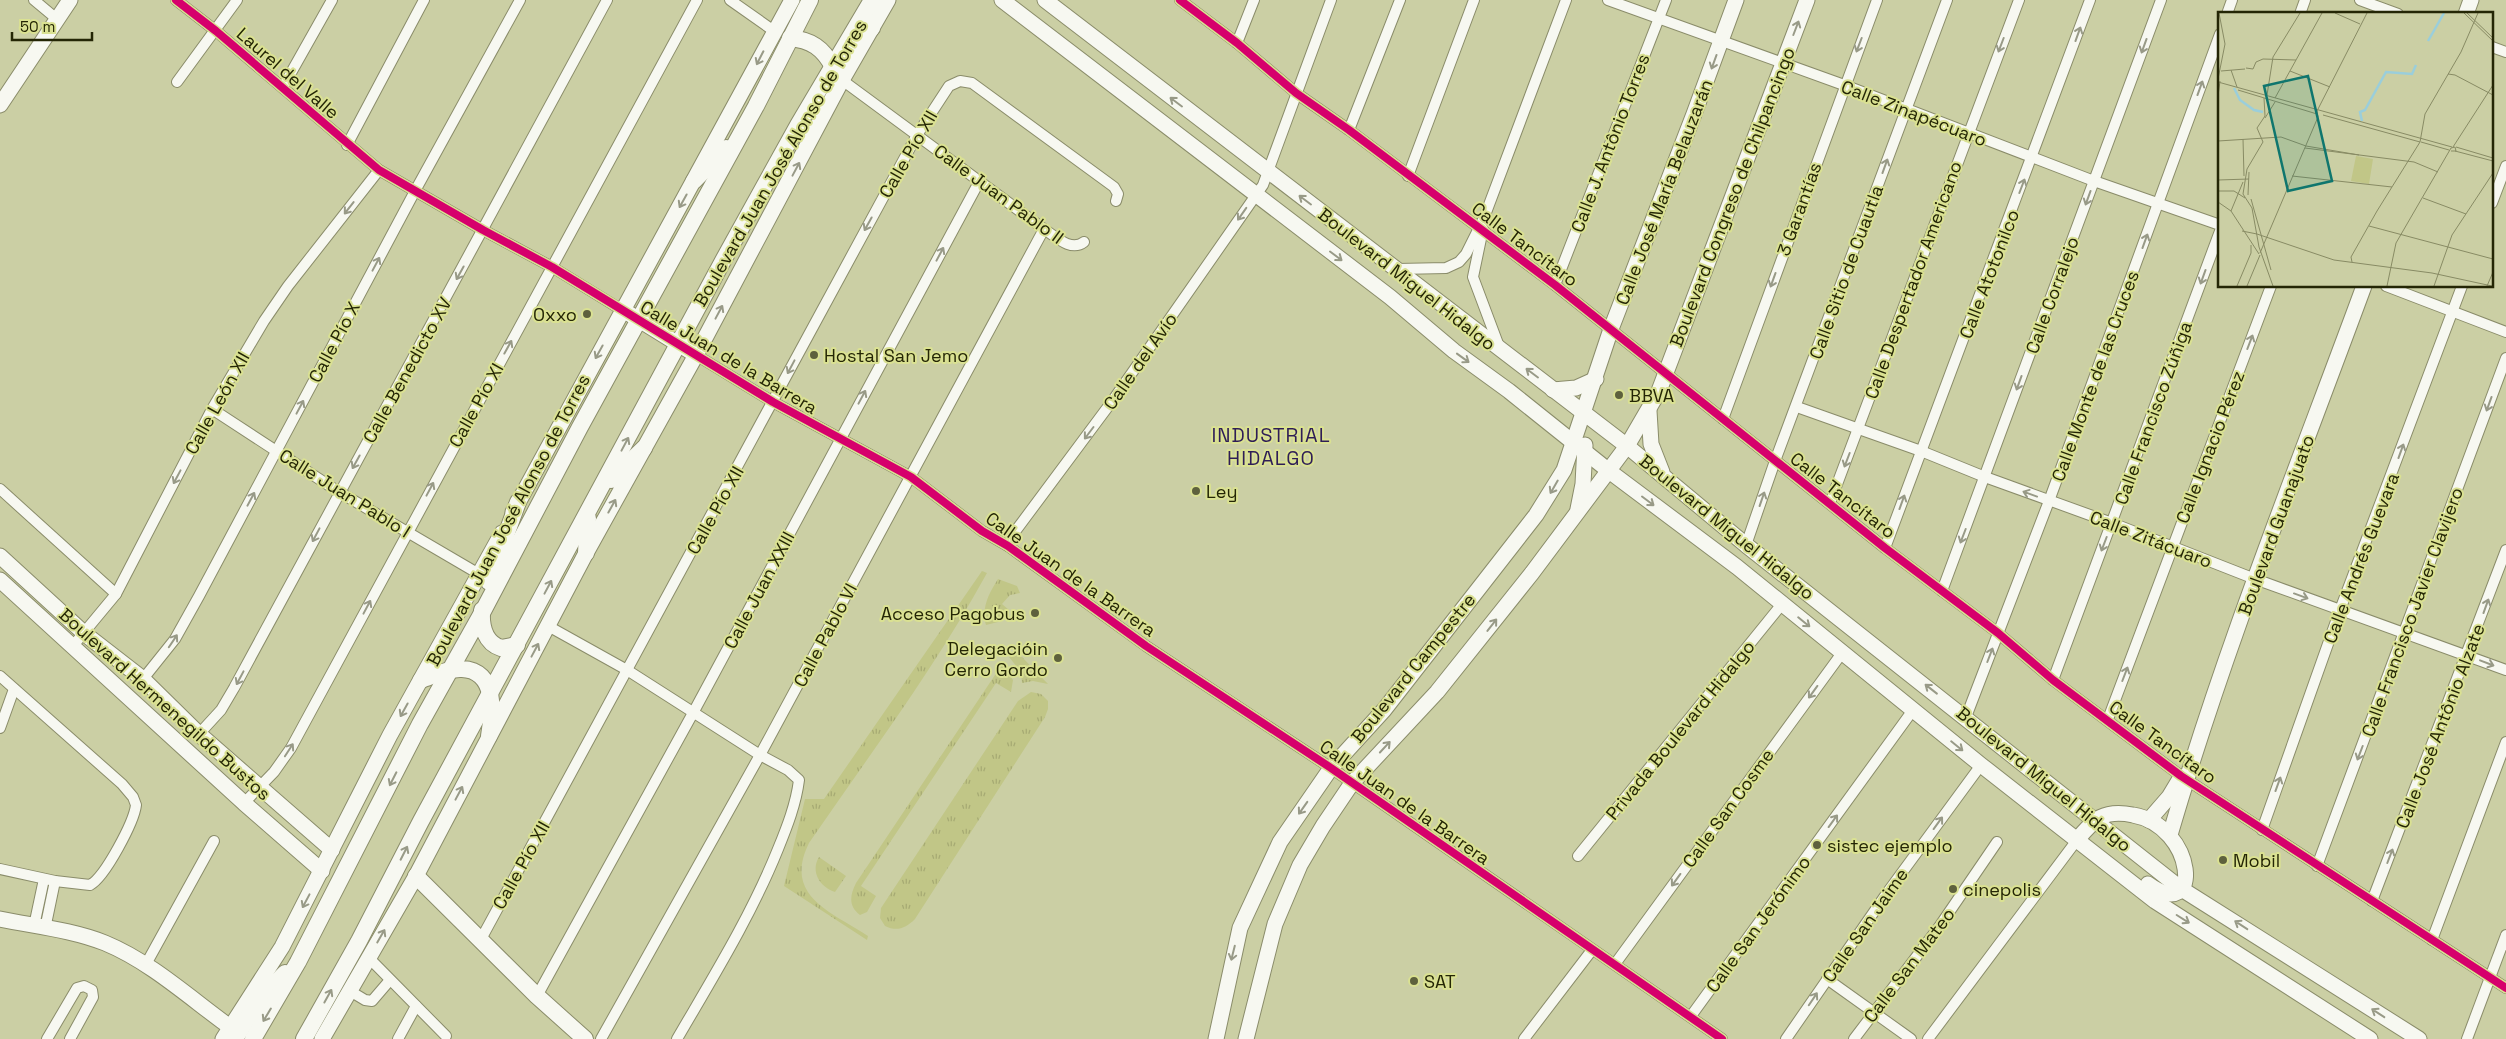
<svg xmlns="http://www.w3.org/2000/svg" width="2506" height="1039" viewBox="0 0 2506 1039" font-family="'Space Grotesk',sans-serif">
	<defs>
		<pattern id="grass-tufts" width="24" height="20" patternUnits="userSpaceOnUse" patternTransform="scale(1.25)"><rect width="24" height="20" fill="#c1c687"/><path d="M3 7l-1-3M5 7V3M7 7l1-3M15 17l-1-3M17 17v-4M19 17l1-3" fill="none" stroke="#a6aa73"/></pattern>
	</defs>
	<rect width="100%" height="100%" fill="#cbcfa4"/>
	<g fill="url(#grass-tufts)">
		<path d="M982,571L987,573C935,668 870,754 809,843C783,896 830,911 868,936L867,940L784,886L805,799H824Z"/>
		<path d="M998,579L1017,586L1020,593L1010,595L1002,604L1009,610L1002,621L986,625C981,608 989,593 998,579Z"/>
		<polygon points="1016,654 1022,657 1048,684 1033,681 1022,683 1021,672 1009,657"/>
		<path d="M1003,665L1013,680L1011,692L996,683L861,886L876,896L867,912L860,915C848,906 850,895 856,883L1001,666Z"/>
		<path d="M1031,692L1041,694L1048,701V709L1045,717L915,919C906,928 897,932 885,926L880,918L881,908L1018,701Z"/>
		<path d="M819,857L846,876L835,892C820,887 810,872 819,857Z"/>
	</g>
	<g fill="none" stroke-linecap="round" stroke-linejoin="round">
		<g stroke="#8a8c6a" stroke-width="12">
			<g id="street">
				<polyline points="34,0 58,20"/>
				<polyline points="176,0 216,31 379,170 483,230 552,267 622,310"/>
				<polyline points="730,0 774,31"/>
				<polyline points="1180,0 1237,43 1296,93 1349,130 1555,285 1885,548 1998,633 2053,680 2181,776 2506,988"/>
				<polyline points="1608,0 1844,85 2094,181 2220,225"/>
				<polyline points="2360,0 2398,14"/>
				<polyline points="2227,14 2232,0"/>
				<polyline points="2300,14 2305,0"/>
				<polyline points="1237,43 1254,0"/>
				<polyline points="2492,47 2506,52"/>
				<path d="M842,80L1044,229C1056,237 1071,252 1084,242"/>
				<polyline points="177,82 237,0"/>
				<polyline points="283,87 332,0"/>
				<polyline points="1349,130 1400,0"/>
				<polyline points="347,145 424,0"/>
				<polyline points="1408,176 1474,0"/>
				<polyline points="2492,203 2506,166"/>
				<polyline points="1483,229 1473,277 1500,349"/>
				<polyline points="1398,269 1446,268 1459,262 1466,254 1484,218 1566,0"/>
				<polyline points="1555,285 1666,0"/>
				<polyline points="2386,286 2506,332"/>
				<polyline points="696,355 773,402 911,477 982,531 1008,546 1146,646 1331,768 1722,1039"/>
				<polyline points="1797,407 1921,451 1985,477 2112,523 2255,579 2506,670"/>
				<polyline points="212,409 339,492 479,574"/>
				<polyline points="1723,419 1877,0"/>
				<polyline points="0,489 116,594"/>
				<polyline points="1830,503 2019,0"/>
				<polyline points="1746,545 1775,461 1947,0"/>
				<polyline points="1008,546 1014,533 1113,400 1263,185 1331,0"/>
				<polyline points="1885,548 2090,0"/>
				<polyline points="1942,591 2161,0"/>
				<path d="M548,626L627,670L760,755L788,770L799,780C796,804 787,827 778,849C751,916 713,977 677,1039"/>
				<polyline points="72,647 116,594 212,409 264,321 288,286 379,170"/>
				<path d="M0,676L122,784L133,797L136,805C134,822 105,877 90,885L55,881L0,869"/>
				<polyline points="143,679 175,639 199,596 415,191 520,0"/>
				<polyline points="2053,680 2220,231"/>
				<polyline points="1966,717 2049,501 2220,34"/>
				<polyline points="2108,719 2271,286"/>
				<polyline points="0,728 14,689"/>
				<polyline points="199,734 221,710 234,688 607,0"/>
				<polyline points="244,803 274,772 291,748 697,0"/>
				<polyline points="2262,830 2340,610 2462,286"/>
				<polyline points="1578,856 1782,604"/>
				<polyline points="2317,866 2506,358"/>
				<polyline points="2372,901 2506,550"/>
				<polyline points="34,926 44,879"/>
				<polyline points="45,929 55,881"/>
				<polyline points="2432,940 2506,742"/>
				<polyline points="480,941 917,135 949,86 960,81 972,83 1114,187 1118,194 1116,201"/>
				<polyline points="369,958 446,1036"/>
				<polyline points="1615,964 1842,653"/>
				<polyline points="145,966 214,841"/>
				<polyline points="1827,979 1911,1039"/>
				<polyline points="350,991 365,1000 372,1001 390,980"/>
				<polyline points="537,996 693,713 979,182"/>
				<polyline points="1691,1016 1913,710"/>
				<polyline points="47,1039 77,988 84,986 92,990 93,997 70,1039"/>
				<polyline points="398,1039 416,1006"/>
				<polyline points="601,1039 760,755 1044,229"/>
				<polyline points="1524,1039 1592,950"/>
				<polyline points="1786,1039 1887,893 1981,765"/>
				<polyline points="1854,1039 1939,927 1997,842"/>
				<polyline points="1928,1039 2077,840"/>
				<polyline points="2467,1039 2506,935"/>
			</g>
		</g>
		<g stroke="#8a8c6a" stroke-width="17">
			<g id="secondary">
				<polyline points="1002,0 1390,297 1454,351 1509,391 1609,471 1737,567 1981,765 2155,901 2370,1039"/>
				<polyline points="1045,0 1627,446 1746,545 2180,888 2419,1039"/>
				<polyline points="2466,14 2471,0"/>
				<polyline points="0,105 70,0"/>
				<polyline points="628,313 696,355"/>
				<polyline points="1553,390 1576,388 1596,379"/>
				<polyline points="1649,411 1651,444 1662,472"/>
				<polyline points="1578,509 1583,484 1585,445"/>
				<polyline points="513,512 792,0"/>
				<polyline points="0,556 85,634 143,679 199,734 332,850"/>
				<polyline points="0,580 244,803 322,871"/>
				<polyline points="2149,820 2169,797 2181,777"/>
				<path d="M2170,835C2224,649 2297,468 2364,286"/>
				<path d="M2077,840C2094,819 2104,809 2133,815C2196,826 2204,925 2148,884"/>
				<path d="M0,919C34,926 73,930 105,943C151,962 191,999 230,1027"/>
				<polyline points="223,1039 282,947 390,735 502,533"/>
				<polyline points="322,1039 416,876 586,553 696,355 842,80 888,0"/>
				<polyline points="1216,1039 1240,928 1280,842 1331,768 1384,710 1536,515 1564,470 1611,329 1694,114 1736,0"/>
				<polyline points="1246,1039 1275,924 1300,865 1323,826 1352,783 1437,692 1532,573 1627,446 1659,391 1807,0"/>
			</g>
		</g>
		<g stroke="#8a8c6a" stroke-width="18">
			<g id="primary">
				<path d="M790,38C811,40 823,48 833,67"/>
				<polyline points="852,47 872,28"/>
				<polyline points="694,181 726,148"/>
				<polyline points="611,480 644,448"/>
				<polyline points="586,553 588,518"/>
				<polyline points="489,582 518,502"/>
				<path d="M482,610C481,626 485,643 501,648L517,645"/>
				<path d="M421,680C433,676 449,668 462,669C497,670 493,713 489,736"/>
				<polyline points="416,876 537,996 585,1039"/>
				<polyline points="235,1039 258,1001 285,973"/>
				<polyline points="253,1039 298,962 420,724 482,613 580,427 756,106 810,0"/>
				<polyline points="304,1039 359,941 421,821 725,257 798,125 872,0"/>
			</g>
		</g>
		<use href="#street" stroke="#f7f8f1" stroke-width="10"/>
		<use href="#secondary" stroke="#f7f8f1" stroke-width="15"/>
		<use href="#primary" stroke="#f7f8f1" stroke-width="16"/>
		<g stroke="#dae192" stroke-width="11">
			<g id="cycleway">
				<polyline points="176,0 216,31 379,170 483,230 552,267 773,402 911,477 982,531 1008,546 1146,646 1331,768 1722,1039"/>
				<polyline points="1180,0 1237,43 1296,93 1349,130 1555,285 1885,548 1998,633 2053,680 2181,776 2506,988"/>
			</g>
		</g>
		<use href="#cycleway" stroke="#d6006c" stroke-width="8"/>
	</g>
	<defs><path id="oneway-shaft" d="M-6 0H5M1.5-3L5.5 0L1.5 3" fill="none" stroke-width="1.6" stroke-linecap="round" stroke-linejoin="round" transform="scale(1.25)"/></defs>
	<g stroke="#989a87">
		<use href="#oneway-shaft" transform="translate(1796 28) rotate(-69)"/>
		<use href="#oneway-shaft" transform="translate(2078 34) rotate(-70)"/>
		<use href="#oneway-shaft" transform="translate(1859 45) rotate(111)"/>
		<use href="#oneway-shaft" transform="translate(2001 45) rotate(111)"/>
		<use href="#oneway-shaft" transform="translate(2144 46) rotate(110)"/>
		<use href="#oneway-shaft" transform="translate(760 58) rotate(117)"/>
		<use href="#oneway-shaft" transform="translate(1714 62) rotate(110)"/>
		<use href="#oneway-shaft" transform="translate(2200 88) rotate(-70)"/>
		<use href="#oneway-shaft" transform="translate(1176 102) rotate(-143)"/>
		<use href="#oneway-shaft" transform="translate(1885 166) rotate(-70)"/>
		<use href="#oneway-shaft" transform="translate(796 169) rotate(-62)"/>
		<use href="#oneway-shaft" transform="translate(2022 186) rotate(-69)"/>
		<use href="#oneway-shaft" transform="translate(2088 198) rotate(110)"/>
		<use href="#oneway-shaft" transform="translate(1305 200) rotate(-143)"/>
		<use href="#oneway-shaft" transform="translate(683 201) rotate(119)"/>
		<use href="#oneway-shaft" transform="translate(349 208) rotate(128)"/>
		<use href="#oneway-shaft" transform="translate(1242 214) rotate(125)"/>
		<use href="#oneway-shaft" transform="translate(868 224) rotate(119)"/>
		<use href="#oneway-shaft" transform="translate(2145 241) rotate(-70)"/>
		<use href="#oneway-shaft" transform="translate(940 254) rotate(-62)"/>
		<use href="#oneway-shaft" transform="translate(1336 256) rotate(37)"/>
		<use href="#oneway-shaft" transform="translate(376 264) rotate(-62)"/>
		<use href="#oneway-shaft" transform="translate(460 273) rotate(119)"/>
		<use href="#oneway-shaft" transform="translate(2203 277) rotate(110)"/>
		<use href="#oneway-shaft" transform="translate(1773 280) rotate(110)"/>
		<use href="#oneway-shaft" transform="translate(719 312) rotate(-62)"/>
		<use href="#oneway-shaft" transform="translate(2250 342) rotate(-69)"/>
		<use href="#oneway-shaft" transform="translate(508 347) rotate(-61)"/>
		<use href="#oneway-shaft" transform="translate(599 352) rotate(119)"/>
		<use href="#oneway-shaft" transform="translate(1463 358) rotate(36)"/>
		<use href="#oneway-shaft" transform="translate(791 367) rotate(118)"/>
		<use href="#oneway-shaft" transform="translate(1532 373) rotate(-143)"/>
		<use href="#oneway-shaft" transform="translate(2019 383) rotate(110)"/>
		<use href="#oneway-shaft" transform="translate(862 397) rotate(-62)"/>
		<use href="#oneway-shaft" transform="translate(2489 404) rotate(110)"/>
		<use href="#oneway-shaft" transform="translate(300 407) rotate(-62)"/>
		<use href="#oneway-shaft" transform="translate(1089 433) rotate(127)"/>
		<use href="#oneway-shaft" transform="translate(625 444) rotate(-62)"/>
		<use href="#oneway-shaft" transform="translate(2401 451) rotate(-70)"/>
		<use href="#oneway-shaft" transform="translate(1847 460) rotate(111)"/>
		<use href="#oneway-shaft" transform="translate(356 462) rotate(119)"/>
		<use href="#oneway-shaft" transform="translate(177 477) rotate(118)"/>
		<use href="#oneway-shaft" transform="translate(1554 487) rotate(120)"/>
		<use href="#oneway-shaft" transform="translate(430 489) rotate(-62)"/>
		<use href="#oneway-shaft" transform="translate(2030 494) rotate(-160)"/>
		<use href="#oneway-shaft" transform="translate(251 499) rotate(-62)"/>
		<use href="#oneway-shaft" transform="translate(1762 499) rotate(-71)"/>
		<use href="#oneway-shaft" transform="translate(1648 501) rotate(37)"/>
		<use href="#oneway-shaft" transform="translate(1902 502) rotate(-70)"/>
		<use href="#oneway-shaft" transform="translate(612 506) rotate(-61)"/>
		<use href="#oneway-shaft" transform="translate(316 535) rotate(118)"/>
		<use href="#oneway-shaft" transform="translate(1963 536) rotate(111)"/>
		<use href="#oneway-shaft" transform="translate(2104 544) rotate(111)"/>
		<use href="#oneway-shaft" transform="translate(548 587) rotate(-62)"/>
		<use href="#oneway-shaft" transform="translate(2301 596) rotate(20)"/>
		<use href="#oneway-shaft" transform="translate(2486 606) rotate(-70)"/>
		<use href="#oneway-shaft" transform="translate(367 607) rotate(-62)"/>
		<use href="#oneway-shaft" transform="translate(1804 622) rotate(39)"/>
		<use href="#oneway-shaft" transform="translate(1492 625) rotate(-52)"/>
		<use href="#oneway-shaft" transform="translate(173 641) rotate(-56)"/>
		<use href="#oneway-shaft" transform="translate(535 650) rotate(-62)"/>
		<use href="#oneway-shaft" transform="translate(1990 655) rotate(-69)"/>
		<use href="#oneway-shaft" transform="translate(2487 663) rotate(21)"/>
		<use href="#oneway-shaft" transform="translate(2125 674) rotate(-69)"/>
		<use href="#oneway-shaft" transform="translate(240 678) rotate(118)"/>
		<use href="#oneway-shaft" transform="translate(1931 689) rotate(-142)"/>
		<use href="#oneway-shaft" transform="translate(1813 692) rotate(126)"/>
		<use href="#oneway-shaft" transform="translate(404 710) rotate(119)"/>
		<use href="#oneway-shaft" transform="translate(1957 746) rotate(39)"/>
		<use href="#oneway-shaft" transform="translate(1385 747) rotate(-47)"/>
		<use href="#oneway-shaft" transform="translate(289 750) rotate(-57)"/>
		<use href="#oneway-shaft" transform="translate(2360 753) rotate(111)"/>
		<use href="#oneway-shaft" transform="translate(393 779) rotate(117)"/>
		<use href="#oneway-shaft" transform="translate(2278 784) rotate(-70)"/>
		<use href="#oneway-shaft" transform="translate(459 793) rotate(-62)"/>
		<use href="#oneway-shaft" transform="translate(1303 808) rotate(125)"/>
		<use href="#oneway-shaft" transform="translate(1833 821) rotate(-54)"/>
		<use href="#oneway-shaft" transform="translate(1938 823) rotate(-54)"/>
		<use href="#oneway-shaft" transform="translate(404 853) rotate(-63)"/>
		<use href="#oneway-shaft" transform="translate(2390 856) rotate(-69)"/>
		<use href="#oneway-shaft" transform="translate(1676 880) rotate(126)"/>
		<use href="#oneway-shaft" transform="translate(306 901) rotate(118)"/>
		<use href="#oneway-shaft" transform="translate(2183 919) rotate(32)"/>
		<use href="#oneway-shaft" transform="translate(2241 925) rotate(-147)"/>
		<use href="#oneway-shaft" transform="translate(381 936) rotate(-60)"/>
		<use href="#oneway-shaft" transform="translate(1233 953) rotate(104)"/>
		<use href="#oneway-shaft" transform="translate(328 996) rotate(-61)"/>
		<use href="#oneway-shaft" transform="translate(1813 999) rotate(-56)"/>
		<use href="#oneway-shaft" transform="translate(2378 1013) rotate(-147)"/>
		<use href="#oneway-shaft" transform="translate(267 1015) rotate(121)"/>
	</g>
	<g fill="#5e613d" stroke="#dae192" stroke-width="2">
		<circle cx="587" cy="314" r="5"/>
		<circle cx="814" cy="355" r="5"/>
		<circle cx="1619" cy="395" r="5"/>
		<circle cx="1196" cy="491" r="5"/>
		<circle cx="1035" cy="613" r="5"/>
		<circle cx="1058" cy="658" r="5"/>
		<circle cx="1817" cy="845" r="5"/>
		<circle cx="2223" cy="860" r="5"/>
		<circle cx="1953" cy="889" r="5"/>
		<circle cx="1414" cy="981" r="5"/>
	</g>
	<g text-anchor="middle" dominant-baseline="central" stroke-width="4" stroke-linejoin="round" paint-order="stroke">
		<g font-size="18" fill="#242605" stroke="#dae192">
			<text transform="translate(288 73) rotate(41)">Laurel del Valle</text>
			<text transform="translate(1914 113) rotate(21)">Calle Zinapécuaro</text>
			<text transform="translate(1610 143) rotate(-69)">Calle J. Antônio Torres</text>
			<text transform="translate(908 154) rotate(-60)">Calle Pío XII</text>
			<text transform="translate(780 163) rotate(-60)">Boulevard Juan José Alonso de Torres</text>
			<text transform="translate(1664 192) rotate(-69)">Calle José María Belauzarán</text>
			<text transform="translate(999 194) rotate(36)">Calle Juan Pablo II</text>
			<text transform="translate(1732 197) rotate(-69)">Boulevard Congreso de Chilpancingo</text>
			<text transform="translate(1799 209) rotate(-70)">3 Garantías</text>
			<text transform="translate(1525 244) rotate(37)">Calle Tancítaro</text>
			<text transform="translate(1846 272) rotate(-70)">Calle Sitio de Cuautla</text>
			<text transform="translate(1989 274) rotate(-69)">Calle Atotonilco</text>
			<text transform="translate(1407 279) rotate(38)">Boulevard Miguel Hidalgo</text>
			<text transform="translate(1913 280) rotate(-70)">Calle Despertador Americano</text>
			<text transform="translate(2052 295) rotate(-70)">Calle Corralejo</text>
			<text transform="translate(334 342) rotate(-62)">Calle Pío X</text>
			<text transform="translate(729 357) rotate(31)">Calle Juan de la Barrera</text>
			<text transform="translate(1140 361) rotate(-55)">Calle del Avío</text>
			<text transform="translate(407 370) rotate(-61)">Calle Benedicto XV</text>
			<text transform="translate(2095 376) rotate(-70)">Calle Monte de las Cruces</text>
			<text transform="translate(217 403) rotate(-61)">Calle León XII</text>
			<text transform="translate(476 405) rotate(-61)">Calle Pío XI</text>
			<text transform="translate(2153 413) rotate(-70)">Calle Francisco Zúñiga</text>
			<text transform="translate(2210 447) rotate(-69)">Calle Ignacio Pérez</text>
			<text transform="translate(345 493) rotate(32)">Calle Juan Pablo I</text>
			<text transform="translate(1843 495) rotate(38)">Calle Tancítaro</text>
			<text transform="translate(715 510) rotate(-61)">Calle Pío XII</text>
			<text transform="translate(508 520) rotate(-62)">Boulevard Juan José Alonso de Torres</text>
			<text transform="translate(2276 525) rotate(-70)">Boulevard Guanajuato</text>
			<text transform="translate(1727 527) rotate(39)">Boulevard Miguel Hidalgo</text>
			<text transform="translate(2151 539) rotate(21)">Calle Zitácuaro</text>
			<text transform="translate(2361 558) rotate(-69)">Calle Andrés Guevara</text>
			<text transform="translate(1071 574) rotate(35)">Calle Juan de la Barrera</text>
			<text transform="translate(759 590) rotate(-62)">Calle Juan XXIII</text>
			<text transform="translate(2412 612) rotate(-70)">Calle Francisco Javier Clavijero</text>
			<text transform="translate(825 635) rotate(-62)">Calle Pablo VI</text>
			<text transform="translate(1413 668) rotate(-51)">Boulevard Campestre</text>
			<text transform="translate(165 704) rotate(42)">Boulevard Hermenegildo Bustos</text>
			<text transform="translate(2440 726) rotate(-69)">Calle José Antônio Alzate</text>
			<text transform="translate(1680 730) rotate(-51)">Privada Boulevard Hidalgo</text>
			<text transform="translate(2163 742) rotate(36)">Calle Tancítaro</text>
			<text transform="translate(2044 779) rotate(39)">Boulevard Miguel Hidalgo</text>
			<text transform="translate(1405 802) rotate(35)">Calle Juan de la Barrera</text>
			<text transform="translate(1728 808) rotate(-54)">Calle San Cosme</text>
			<text transform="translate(521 865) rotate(-61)">Calle Pío XII</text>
			<text transform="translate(1758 924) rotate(-54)">Calle San Jerónimo</text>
			<text transform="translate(1865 925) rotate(-55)">Calle San Jaime</text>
			<text transform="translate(1909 965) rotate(-53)">Calle San Mateo</text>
		</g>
		<g font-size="18" fill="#242605" stroke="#dae192" text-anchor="start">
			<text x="577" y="314" text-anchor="end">Oxxo</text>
			<text x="824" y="355">Hostal San Jemo</text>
			<text x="1629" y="395">BBVA</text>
			<text x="1206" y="491">Ley</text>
			<text x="1025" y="613" text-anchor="end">Acceso Pagobus</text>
			<text x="1048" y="648" text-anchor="end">Delegacióin<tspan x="1048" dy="21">Cerro Gordo</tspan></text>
			<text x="1827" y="845">sistec ejemplo</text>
			<text x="2233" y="860">Mobil</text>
			<text x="1963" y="889">cinepolis</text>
			<text x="1424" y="981">SAT</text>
		</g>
		<g font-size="20" letter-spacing="1" fill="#2e1d57" stroke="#dae192">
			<text x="1271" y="435">INDUSTRIAL<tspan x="1271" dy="23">HIDALGO</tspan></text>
		</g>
	</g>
	<g transform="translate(2218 12)">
		<rect width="275" height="275" fill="#cbcfa4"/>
		<path d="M138,144L155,147L151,172L133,169Z" fill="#c1c687"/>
		<path fill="none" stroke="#9acedb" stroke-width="2.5" d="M210,29L226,1M16,76L22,88L36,98L45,100M144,109L142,100L147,98L168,60L194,62L198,53"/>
		<path fill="none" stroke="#888b64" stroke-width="1" d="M117,1L142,12M246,1L275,29M249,1L275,26M28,56L35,57L38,50L45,47L78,48M13,58L19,75M3,59L27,57M72,59L112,75M230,62L237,63L275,83M0,67L7,32L1,1M0,70L234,135M20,78L99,102M49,83L55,45L82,1M0,84L2,69M46,86L47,104L39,116L45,130L29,157L25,182L34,196L41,235L55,274M57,86L104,1M105,103L202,130M47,106L57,90M25,127L26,164M0,129L63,125L88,134M203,130L231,138M88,134L141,143M235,135L275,73M238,135L275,146M87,136L196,150L220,160M237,139L275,149M74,164L174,175M0,168L31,167M0,179H16L27,186M30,183L31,160M205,186L248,202M33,187L53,258M0,190L13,199L41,242M13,199L25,170M151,214L275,247M24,219L39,222M39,222L116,248L214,261L274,274M42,241L100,105L99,99L149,1M134,250L133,245L159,199L202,130L207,102L243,40L260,1M19,274L33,241V233M29,274L42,243M169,274L178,231L233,136L237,135L238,139H233M216,274L234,223L275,161M269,274L275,260"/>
		<path fill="#0f766e" fill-opacity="0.15" stroke="#0f766e" stroke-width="2.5" d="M90,64L114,169L70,179L46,74Z"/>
		<rect width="275" height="275" fill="none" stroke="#242605" stroke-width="2.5"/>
	</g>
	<path d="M12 32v8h80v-8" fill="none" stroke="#242605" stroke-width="2.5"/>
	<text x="20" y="32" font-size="15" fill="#242605" stroke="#dae192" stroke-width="4" paint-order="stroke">50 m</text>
</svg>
